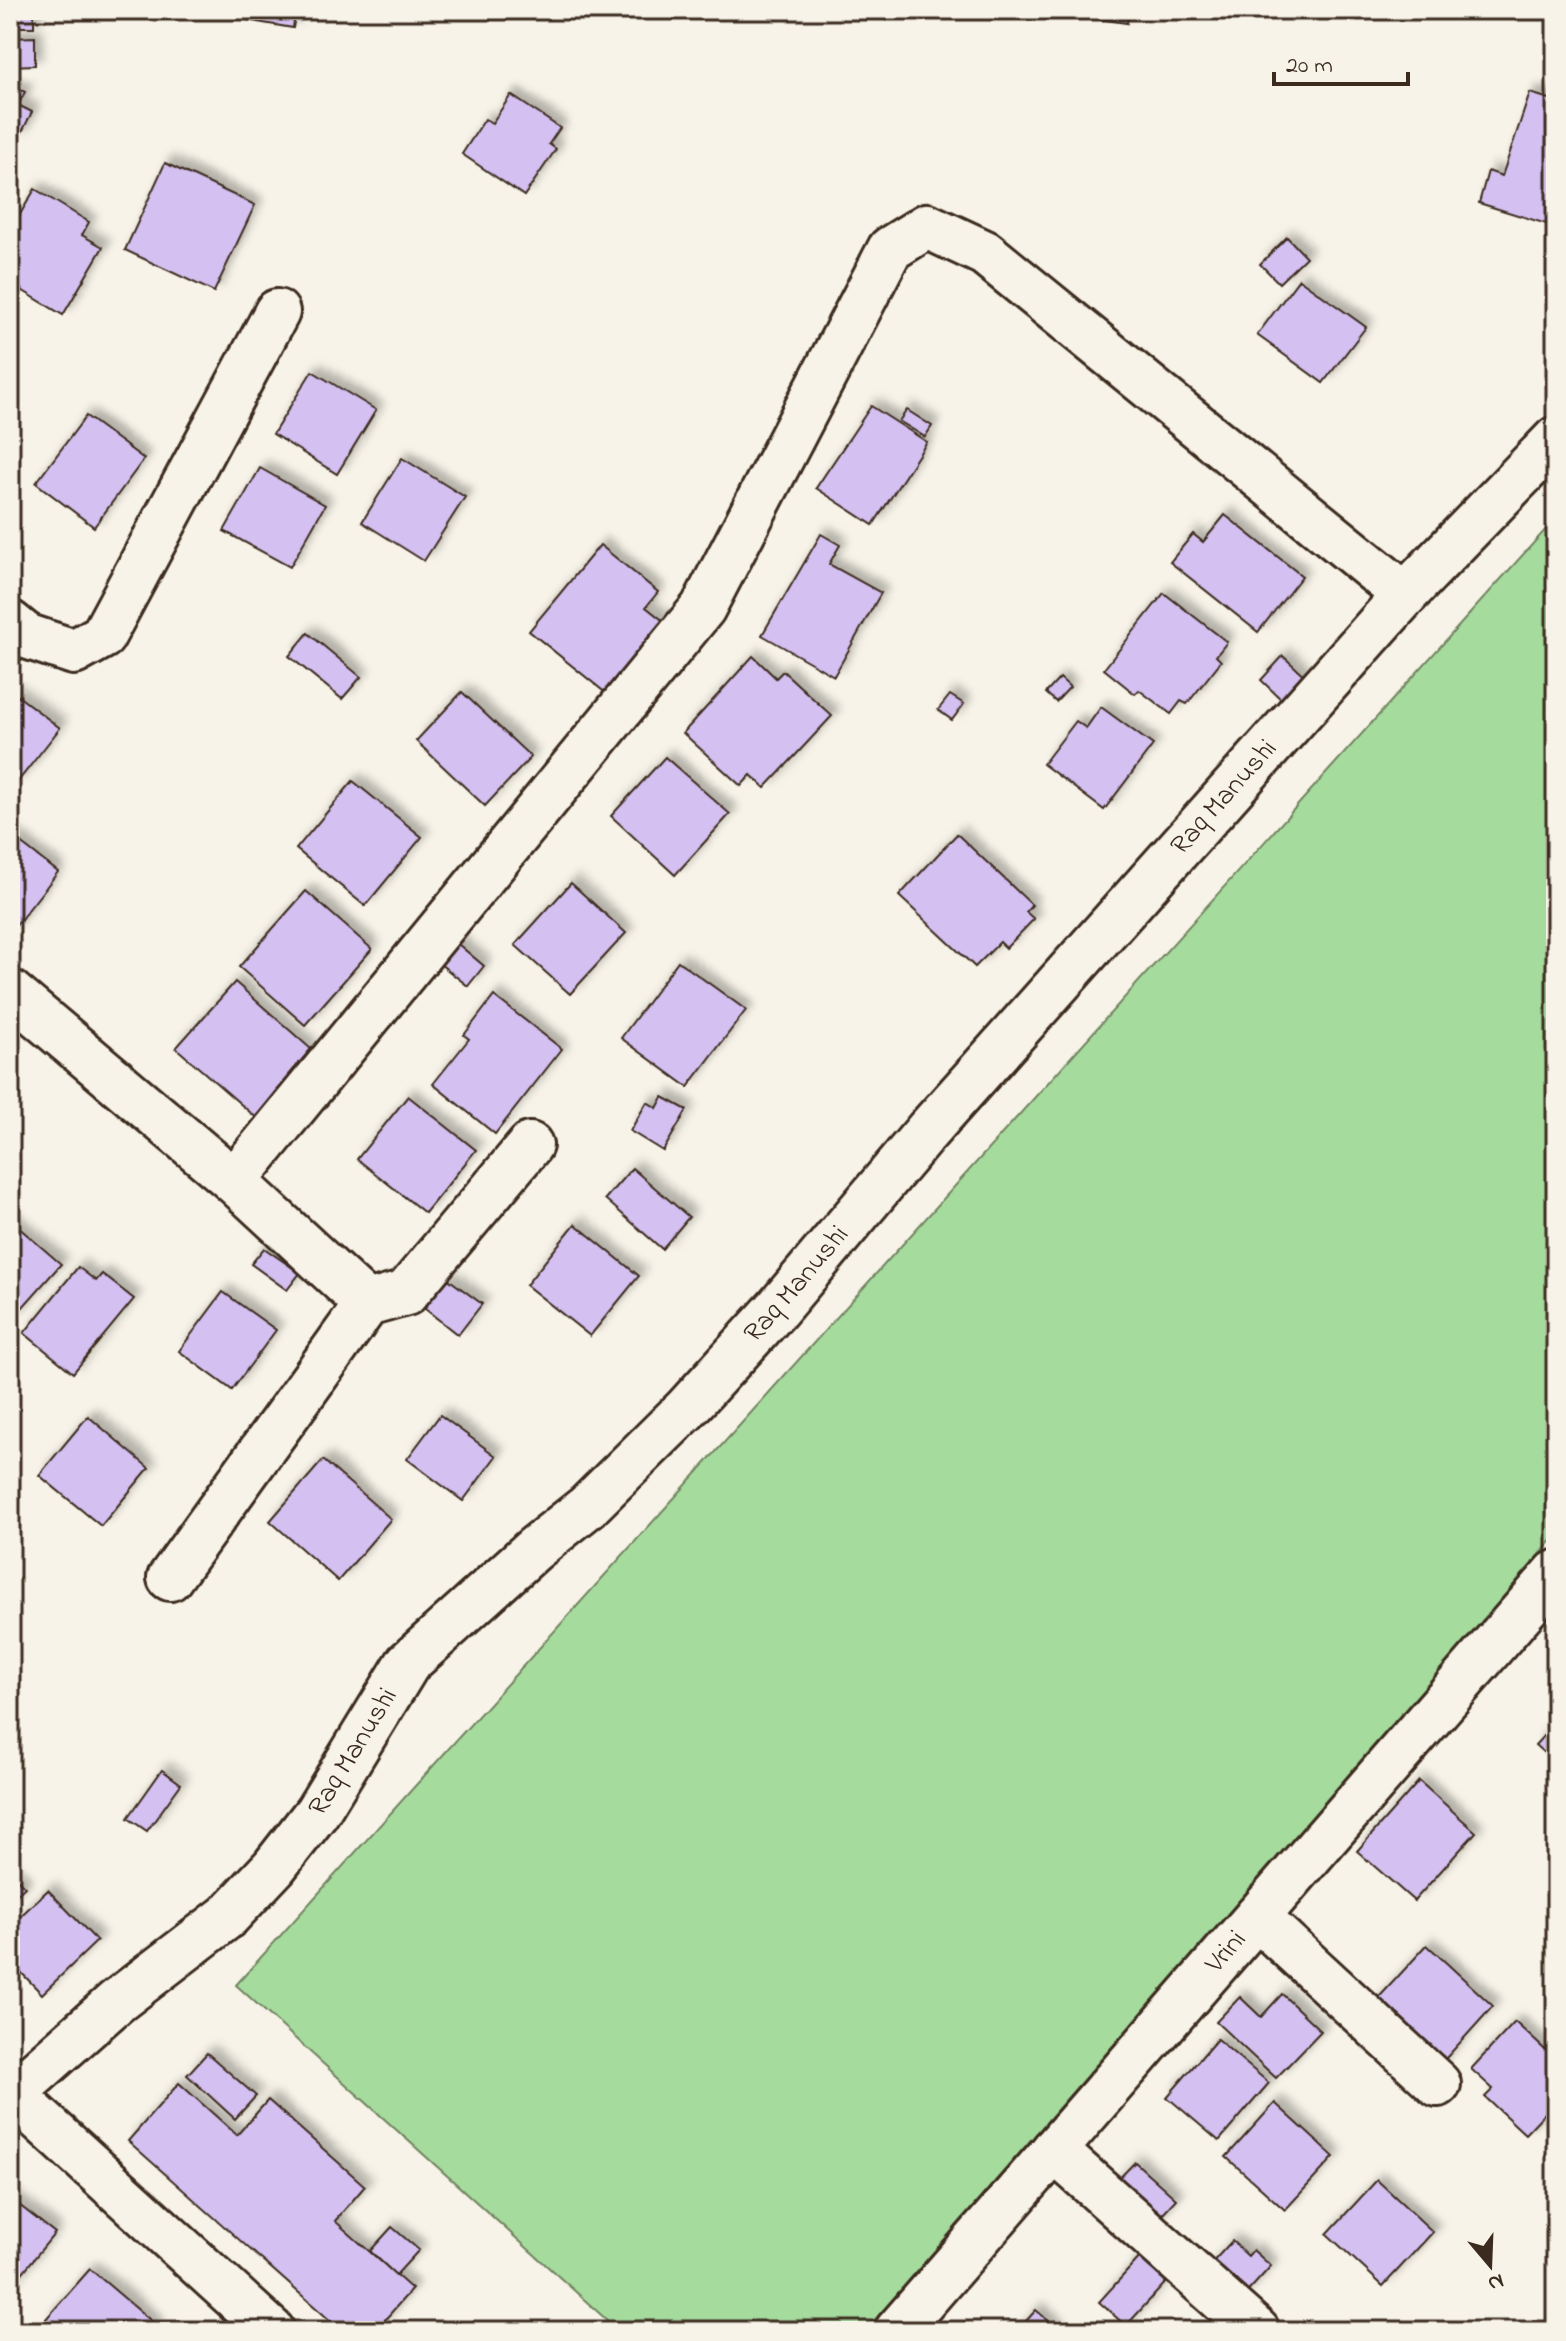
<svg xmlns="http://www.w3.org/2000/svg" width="1566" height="2341" viewBox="0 0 1566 2341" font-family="'Indie Flower',sans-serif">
	<defs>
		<filter id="shadow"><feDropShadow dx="7" dy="-7" stdDeviation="4" flood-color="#0004"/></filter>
	</defs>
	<rect width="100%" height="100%" fill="#f7f3e8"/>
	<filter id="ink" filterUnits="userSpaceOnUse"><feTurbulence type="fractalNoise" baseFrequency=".0125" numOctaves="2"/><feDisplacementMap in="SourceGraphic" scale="16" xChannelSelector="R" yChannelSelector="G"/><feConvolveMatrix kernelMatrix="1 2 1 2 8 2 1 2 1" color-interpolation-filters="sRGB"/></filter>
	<g filter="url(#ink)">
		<polygon fill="#a6db9e" stroke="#70825e" stroke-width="2" points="1556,518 1556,1536 865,2331 619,2331 236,1985"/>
		<g fill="#d4c0f1" stroke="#3b2a1e" stroke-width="2" filter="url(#shadow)">
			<rect x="10" y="10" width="24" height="17"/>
			<polygon points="211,10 296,10 293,28 211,14"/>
			<polygon points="1099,10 1129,10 1127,23 1098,19"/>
			<polygon points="35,37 35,65 10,66 10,38"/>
			<polygon points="10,85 25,92 18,105 32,112 20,136 10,132"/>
			<polygon points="1530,93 1556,101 1556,227 1479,203 1488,171 1502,176"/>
			<polygon points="511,95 560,128 549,144 556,149 524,196 462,154 485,119 492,123"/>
			<polygon points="165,163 255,205 214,292 125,250"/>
			<polygon points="35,189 89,222 82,235 103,247 63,315 10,283 10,231"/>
			<polygon points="1287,237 1306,257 1279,283 1260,264"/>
			<polygon points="1299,279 1366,327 1323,383 1257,335"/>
			<polygon points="312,371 376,410 337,474 273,434"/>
			<polygon points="871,406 927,442 873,525 816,488"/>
			<polygon points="907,410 932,426 925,437 899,421"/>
			<polygon points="86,416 144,459 94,527 36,483"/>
			<polygon points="402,458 465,497 424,561 362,522"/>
			<polygon points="260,468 325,505 290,567 224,531"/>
			<polygon points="1225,515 1302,576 1258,632 1170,562 1193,534 1203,542"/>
			<polygon points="821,534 840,545 829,564 881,593 834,676 762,635"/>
			<polygon points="600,545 658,592 646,607 666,623 607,694 529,631"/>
			<polygon points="1164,593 1227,642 1216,656 1221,661 1187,704 1181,701 1171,714 1139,690 1135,694 1104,669"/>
			<polygon points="308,633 361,677 342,699 289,656"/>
			<polygon points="753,656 776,678 783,671 832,716 765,788 751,775 741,786 683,733"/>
			<polygon points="1283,656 1308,679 1285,703 1261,680"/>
			<polygon points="1060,678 1070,687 1056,702 1046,693"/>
			<polygon points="10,690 60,728 16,784 10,780"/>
			<polygon points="462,692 531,757 485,806 416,741"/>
			<polygon points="950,695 964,704 952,720 938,710"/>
			<polygon points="1101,707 1153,745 1104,810 1043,764 1076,721 1086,728"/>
			<polygon points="665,757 730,814 675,875 611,816"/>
			<polygon points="353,781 422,837 365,906 296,849"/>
			<polygon points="957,834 1032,905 1026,912 1034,919 1006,948 1000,942 975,967 899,896"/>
			<polygon points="10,835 58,872 10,933"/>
			<polygon points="571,883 626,933 570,994 515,945"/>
			<polygon points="306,891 372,949 305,1025 239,967"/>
			<polygon points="452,939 484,966 468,986 435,960"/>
			<polygon points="678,961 746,1010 688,1087 621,1038"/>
			<polygon points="235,982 311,1049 289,1075 294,1080 259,1120 176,1048"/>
			<polygon points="494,996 562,1049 495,1134 433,1084 469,1039 464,1035"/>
			<polygon points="408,1096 476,1150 425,1213 357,1159"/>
			<polygon points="663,1097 687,1110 663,1151 630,1131 647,1102 657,1108"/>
			<polygon points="632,1168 689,1217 662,1249 605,1199"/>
			<polygon points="10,1220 61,1264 14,1317 10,1314"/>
			<polygon points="575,1224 639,1276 590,1336 526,1285"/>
			<polygon points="264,1248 300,1273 287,1290 251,1264"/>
			<polygon points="78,1267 96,1281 102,1274 134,1299 73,1373 24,1333"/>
			<polygon points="447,1278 482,1304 458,1335 424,1308"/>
			<polygon points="223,1292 276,1330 232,1390 179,1351"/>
			<polygon points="440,1415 496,1456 463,1501 407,1459"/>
			<polygon points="88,1416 149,1468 101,1526 39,1475"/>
			<polygon points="323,1460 391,1519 338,1581 270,1521"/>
			<polygon points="1556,1722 1556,1764 1535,1745"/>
			<polygon points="162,1770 181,1784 147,1831 128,1818"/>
			<polygon points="1419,1781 1476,1832 1414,1901 1357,1851"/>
			<polygon points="10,1872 25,1887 10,1901"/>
			<polygon points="48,1890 97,1941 42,1994 10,1961 10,1926"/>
			<polygon points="1427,1945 1493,2006 1438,2067 1371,2006"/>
			<polygon points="1282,1994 1321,2031 1276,2078 1216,2022 1240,1997 1261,2017"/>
			<polygon points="1515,2022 1556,2060 1556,2101 1525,2134 1485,2097 1493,2089 1471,2069"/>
			<polygon points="1217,2039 1269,2083 1219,2141 1167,2097"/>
			<polygon points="207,2053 256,2096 235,2119 187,2075"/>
			<polygon points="179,2083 237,2135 268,2100 365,2186 335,2221 412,2289 375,2331 342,2331 128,2141"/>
			<polygon points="1275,2103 1334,2157 1285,2210 1226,2157"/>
			<polygon points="1135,2162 1176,2199 1150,2227 1109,2189"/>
			<polygon points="1377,2180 1433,2232 1383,2286 1327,2234"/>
			<polygon points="10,2198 55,2233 10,2288"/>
			<polygon points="392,2227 419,2250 396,2275 370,2251"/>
			<polygon points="1232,2241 1248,2256 1253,2250 1271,2266 1243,2297 1209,2266"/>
			<polygon points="1141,2256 1168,2280 1126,2326 1099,2302"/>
			<polygon points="90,2269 156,2325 152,2331 58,2331 45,2320"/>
			<polygon points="1036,2310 1060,2331 1017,2331"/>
		</g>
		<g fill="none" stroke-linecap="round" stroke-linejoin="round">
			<g stroke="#3b2a1e" stroke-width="50">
				<g id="minor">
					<polyline points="10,623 26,636 74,652 103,636 277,312"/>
					<polyline points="10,992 234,1181 367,1304"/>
					<polyline points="234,1181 703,608 890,249 927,226 985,253 1405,595"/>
					<polyline points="170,1578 367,1304 406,1293 530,1145"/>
					<polyline points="1257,1917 1438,2084"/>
					<polyline points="10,2092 272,2331"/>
					<path id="s1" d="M10,2096L116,2002L228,1916L274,1867L317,1812L408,1663L534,1549L588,1506L685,1410L777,1309L927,1131L1405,595L1556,439"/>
					<polyline points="1054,2150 1257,2331"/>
					<path id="s2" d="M897,2331L1556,1573"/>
				</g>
			</g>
			<use href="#minor" stroke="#f7f3e8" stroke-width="44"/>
		</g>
	</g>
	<g text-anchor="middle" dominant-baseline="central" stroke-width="6" stroke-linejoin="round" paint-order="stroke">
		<g font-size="28" fill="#3b2a1e" stroke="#f7f3e8">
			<text stroke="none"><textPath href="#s1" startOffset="1786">Raq Manushi</textPath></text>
			<text stroke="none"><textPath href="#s1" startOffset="1138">Raq Manushi</textPath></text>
			<text stroke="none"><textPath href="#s1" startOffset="490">Raq Manushi</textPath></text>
			<text stroke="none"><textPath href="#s2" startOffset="502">Vrini</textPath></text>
		</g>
	</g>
	<rect width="1566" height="2341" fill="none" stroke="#f7f3e8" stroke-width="40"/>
	<rect x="20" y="20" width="1526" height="2301" fill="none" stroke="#3b2a1e" stroke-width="3" filter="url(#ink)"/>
	<g transform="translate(1490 2265) rotate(161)" stroke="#f7f3e8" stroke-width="6" paint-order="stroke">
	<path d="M0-6L14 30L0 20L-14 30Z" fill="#3b2a1e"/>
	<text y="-12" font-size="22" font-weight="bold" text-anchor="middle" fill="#3b2a1e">N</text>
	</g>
	<path d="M1274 72v12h134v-12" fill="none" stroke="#3b2a1e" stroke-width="4"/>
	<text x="1286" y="72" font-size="24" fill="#3b2a1e" stroke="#f7f3e8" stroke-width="6" paint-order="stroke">20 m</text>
</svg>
